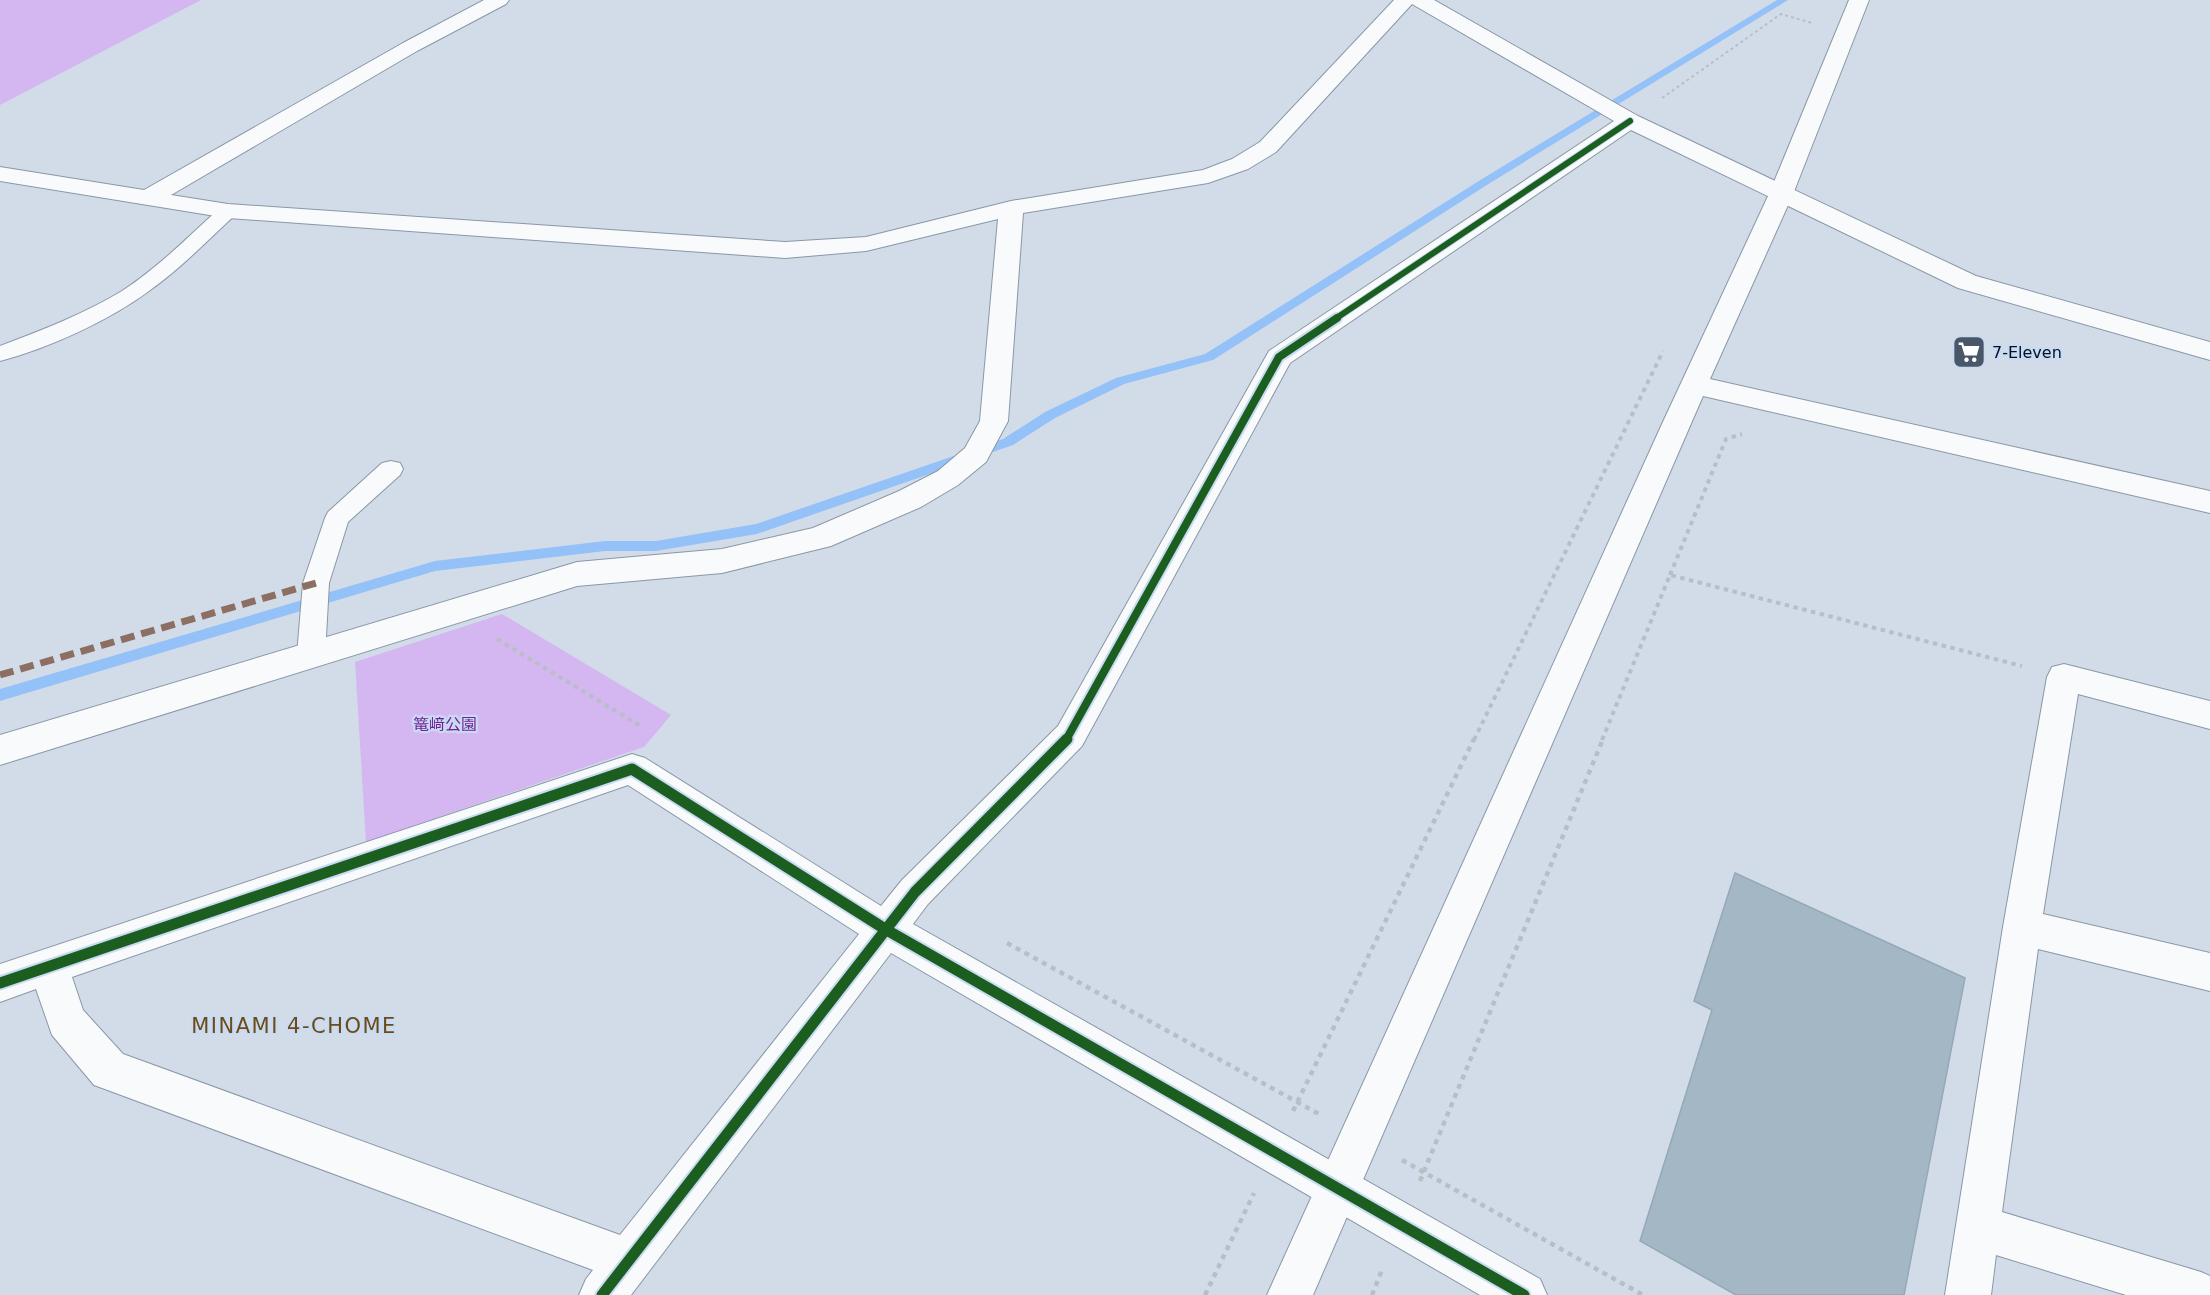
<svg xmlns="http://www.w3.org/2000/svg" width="2210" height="1295" viewBox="0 0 2210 1295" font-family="'DejaVu Sans','Noto Sans JP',sans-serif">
	<rect width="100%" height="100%" fill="#d2dce9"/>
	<g fill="#d4b6f0">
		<polygon points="0,0 201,0 0,105"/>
		<polygon points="502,614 671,715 644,747 366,842 355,662"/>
	</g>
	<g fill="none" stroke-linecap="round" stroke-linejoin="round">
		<polygon fill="#94c1f7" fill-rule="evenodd" points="1777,0 1788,0 1490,183 1213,360 1124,384 1055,418 1013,445 757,534 656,551 605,551 435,571 0,701 0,689 435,561 605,541 656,541 756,524 1003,439 1045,412 1116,378 1205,354 1482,179"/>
	</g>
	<polygon fill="#a4b7c5" stroke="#95a8b6" stroke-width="1.5" points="1735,873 1965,978 1904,1295 1736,1295 1640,1241 1712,1010 1694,1001"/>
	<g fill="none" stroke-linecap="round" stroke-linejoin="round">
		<g stroke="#8a97a6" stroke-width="2">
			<g id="service">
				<path d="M228,205L235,207L238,211L235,215C207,241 180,269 149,291C110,320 47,349 0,361V346C42,330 84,314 122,291C159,267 189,236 221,207Z"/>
				<polygon points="391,461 400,463 403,469 400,475 348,522 329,583 325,655 321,663 311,666 301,663 297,655 303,583 325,518 328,512 382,463"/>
			</g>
		</g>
		<g stroke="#8a97a6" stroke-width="2">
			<g id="minor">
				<path d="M484,0H509L506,4L417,51L171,195L228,204L785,242L866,237L1011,201L1203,170L1232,159L1260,142L1394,0H1434L1638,116L1976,276L2210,342V360L1958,288L1631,130L1290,363L1082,746L928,904L913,924L1540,1279L1547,1295H1480L891,953L631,1295H579L586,1279L593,1270L94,1085L52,1035L36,989L0,1002V964L632,754L645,758L881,906L902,880L1058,726L1269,351L1614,121L1412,4L1276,152L1248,169L1208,183L1023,213L1008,421L986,462L958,485L921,507L831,546L722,573L577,586L0,765V735L577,562L722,549L813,528L899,491L938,471L965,448L980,421L998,219L866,251L785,258L228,218L0,181V167L144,190L403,43ZM628,785L859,934L620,1235L123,1054L83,1010L72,977Z"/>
				<polygon points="2064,664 2210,701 2210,729 2078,694 2043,914 2210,953 2210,991 2038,949 2002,1212 2201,1272 2210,1276 2210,1295 2126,1295 1996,1255 1991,1295 1945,1295 2003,927 2047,677 2052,667"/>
			</g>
		</g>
		<g stroke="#8a97a6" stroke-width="2">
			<polygon id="tertiary" points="1849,0 1869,0 1793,194 1710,379 2210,491 2210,513 1703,396 1313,1295 1267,1295 1662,424 1769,194"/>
		</g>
		<polyline stroke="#b8bec5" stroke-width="2" stroke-dasharray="3 3" stroke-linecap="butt" points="1662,98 1781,14 1812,23"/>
		<g stroke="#b8bec5" stroke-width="4" stroke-dasharray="4.5 4.5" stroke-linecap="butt">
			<polyline points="1670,575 1726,439 1742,434"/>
			<polyline points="497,639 642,727"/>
			<polyline points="1474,740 1663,351"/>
			<polyline points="1602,740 1670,575 2022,666"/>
		</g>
		<g stroke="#b8bec5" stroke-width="4.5" stroke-dasharray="5 5" stroke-linecap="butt">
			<polyline points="1007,943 1319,1114"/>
			<polyline points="1293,1111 1474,739"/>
			<polyline points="1402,1160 1643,1295"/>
			<polyline points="1420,1181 1603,739"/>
			<polyline points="1205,1295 1254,1193"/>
			<polyline points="1372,1295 1382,1270"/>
		</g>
		<use href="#service" fill="#f8fafc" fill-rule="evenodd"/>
		<use href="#minor" fill="#f8fafc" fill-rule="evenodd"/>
		<use href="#tertiary" fill="#f8fafc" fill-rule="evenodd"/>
		<polyline stroke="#8d6e63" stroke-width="7" stroke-dasharray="14 7" stroke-linecap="butt" points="0,675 316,583"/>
		<g stroke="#c8dbf3" stroke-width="8">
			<polyline id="cycleway-far2" points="1335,319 1630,121"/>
		</g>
		<g stroke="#c8dbf3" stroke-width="12">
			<polyline id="cycleway-far1" points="1066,740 1279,357 1337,318"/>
		</g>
		<g stroke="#c8dbf3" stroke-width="15">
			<g id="cycleway">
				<polyline points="0,983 632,769 885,929 1524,1295"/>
				<polyline points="602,1295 915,892 1067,739"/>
			</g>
		</g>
		<use href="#cycleway-far2" stroke="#1b5e20" stroke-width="6"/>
		<use href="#cycleway-far1" stroke="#1b5e20" stroke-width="8"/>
		<use href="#cycleway" stroke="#1b5e20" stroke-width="11"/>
	</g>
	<defs>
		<g id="supermarket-square" transform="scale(1.725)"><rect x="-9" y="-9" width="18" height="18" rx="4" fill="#4a5769" stroke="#c8dbf3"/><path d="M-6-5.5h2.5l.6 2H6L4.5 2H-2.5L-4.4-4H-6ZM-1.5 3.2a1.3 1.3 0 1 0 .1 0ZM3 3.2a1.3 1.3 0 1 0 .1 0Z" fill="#fff"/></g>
	</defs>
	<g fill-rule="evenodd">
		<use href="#supermarket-square" x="1969" y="352"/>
	</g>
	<g text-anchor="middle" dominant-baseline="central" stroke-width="4.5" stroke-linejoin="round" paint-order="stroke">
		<g font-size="16" fill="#011024" stroke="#c8dbf3" text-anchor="start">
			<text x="1992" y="352">7-Eleven</text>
		</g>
		<g font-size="16" fill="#742296" stroke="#c8dbf3">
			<text x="445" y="724">篭﨑公園</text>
		</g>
		<g font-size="21" letter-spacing="1.5" fill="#6c4b17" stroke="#c8dbf3">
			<text x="294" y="1026">MINAMI 4-CHOME</text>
		</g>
	</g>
</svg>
